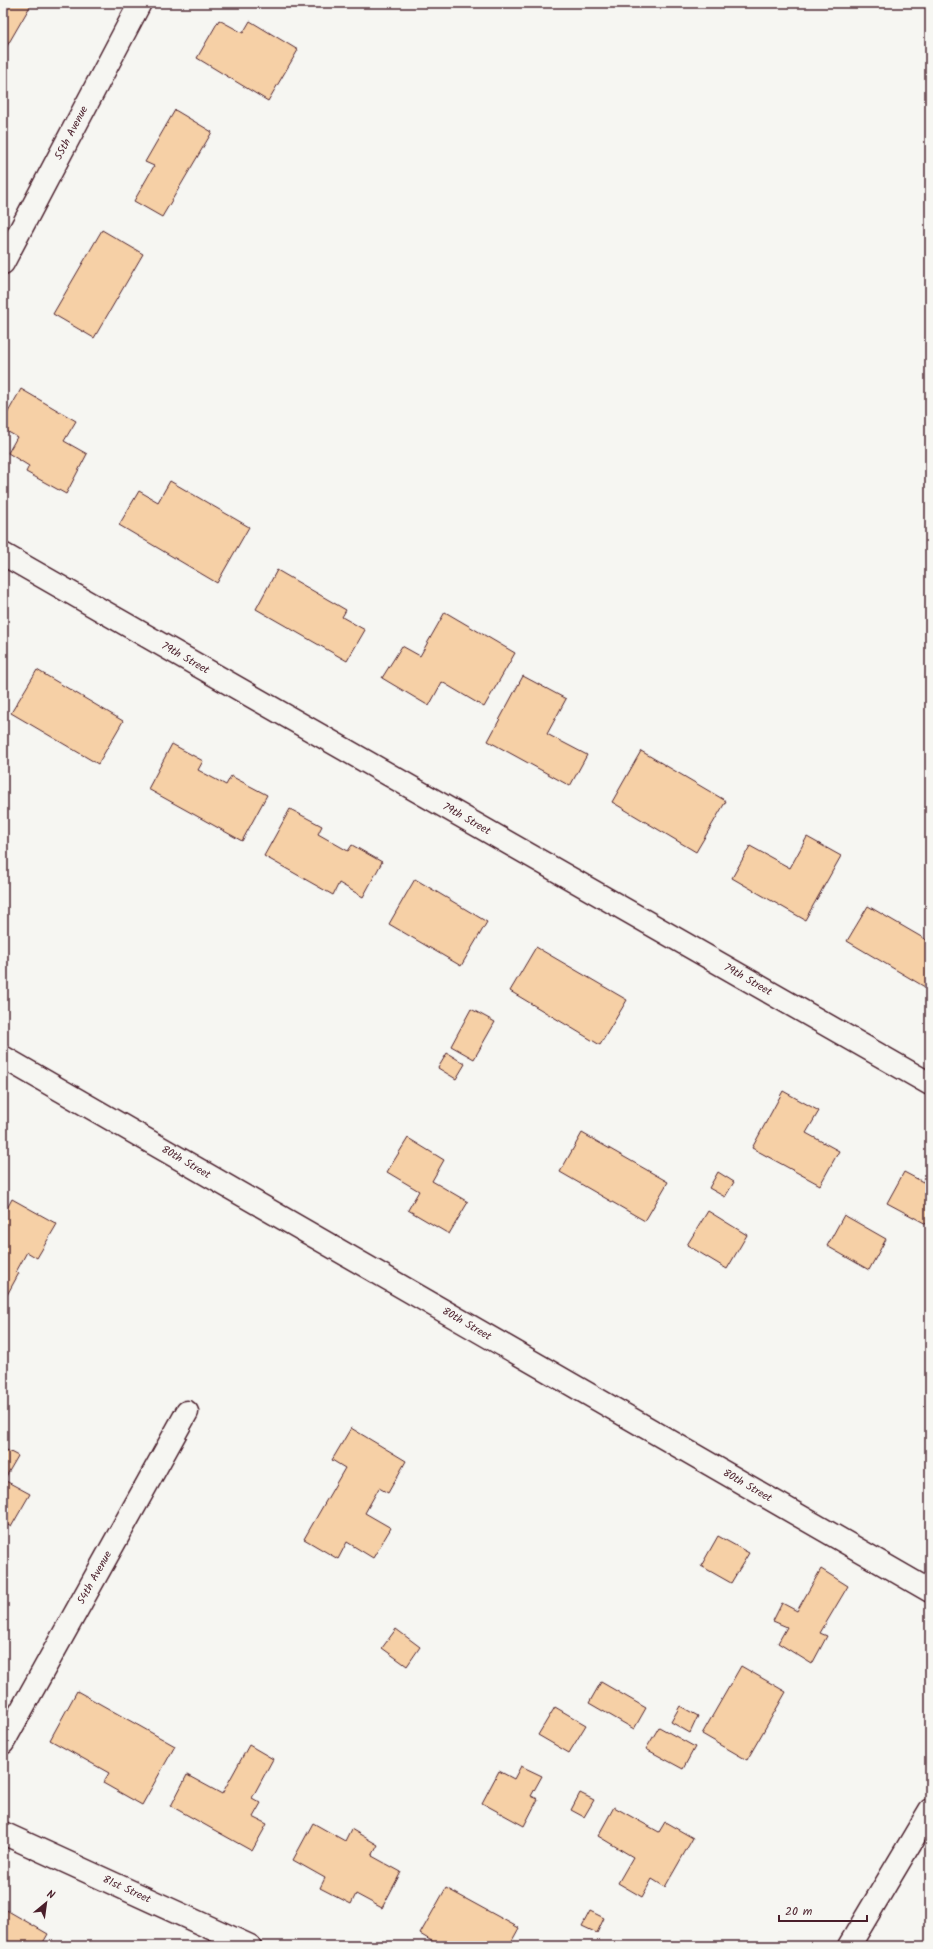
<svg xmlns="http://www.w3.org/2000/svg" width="933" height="1949" viewBox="0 0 933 1949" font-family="Kalam,sans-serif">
	<rect width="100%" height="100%" fill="#f6f6f2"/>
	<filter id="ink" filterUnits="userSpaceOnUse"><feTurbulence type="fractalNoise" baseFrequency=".025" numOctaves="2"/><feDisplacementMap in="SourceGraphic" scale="8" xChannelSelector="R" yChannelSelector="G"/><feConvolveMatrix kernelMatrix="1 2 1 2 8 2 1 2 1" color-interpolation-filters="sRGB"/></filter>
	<g filter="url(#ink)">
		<g fill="#f6d0a6" stroke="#4a1f2b">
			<polygon points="3,3 32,3 3,53"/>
			<polygon points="219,20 243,33 250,21 298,50 268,101 197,58"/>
			<polygon points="175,110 212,132 162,217 134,201 154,166 145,162"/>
			<polygon points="102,230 143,254 94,338 53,314"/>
			<polygon points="21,389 76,421 64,441 87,454 66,494 26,472 29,466 8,453 17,437 3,429 3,421"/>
			<polygon points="170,481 249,527 217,583 119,525 139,491 158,502"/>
			<polygon points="277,570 346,610 342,617 365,630 347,661 256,609"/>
			<polygon points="445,612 515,653 484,707 442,682 429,706 382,678 402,646 420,656"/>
			<polygon points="37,670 123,721 98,764 11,713"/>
			<polygon points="523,676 566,699 547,734 587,755 570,786 488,741"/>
			<polygon points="172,744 203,761 198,770 226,785 231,776 267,795 242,841 148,789"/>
			<polygon points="641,751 726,801 696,852 612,802"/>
			<polygon points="290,809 322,826 318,834 348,851 352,845 382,862 363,897 339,883 333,895 264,856"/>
			<polygon points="807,837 841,856 805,920 732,878 750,846 790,868"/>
			<polygon points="415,879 487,922 461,966 389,924"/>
			<polygon points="868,906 930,942 930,990 847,941"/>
			<polygon points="536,947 627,1000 600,1045 510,991"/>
			<polygon points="471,1009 495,1022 474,1059 451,1046"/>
			<polygon points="447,1053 465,1064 456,1079 438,1068"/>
			<polygon points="783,1091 819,1111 806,1133 839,1151 820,1185 752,1148"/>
			<polygon points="582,1133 668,1182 645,1221 560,1172"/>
			<polygon points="408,1138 444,1160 432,1181 468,1202 449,1234 408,1210 419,1191 387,1172"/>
			<polygon points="718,1172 734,1182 725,1197 709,1188"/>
			<polygon points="904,1172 923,1182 928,1173 930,1174 930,1226 887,1203"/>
			<polygon points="12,1199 57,1224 37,1258 27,1252 16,1272 19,1273 7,1295 3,1292 3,1216"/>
			<polygon points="708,1211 747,1235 727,1269 687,1245"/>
			<polygon points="844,1215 886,1239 869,1270 827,1246"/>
			<polygon points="351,1428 406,1461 388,1493 379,1488 365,1513 391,1528 373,1558 347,1542 338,1559 304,1539 345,1468 332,1460"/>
			<polygon points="3,1448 18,1456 4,1480 30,1494 11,1527 3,1522"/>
			<polygon points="718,1536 749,1553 731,1583 701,1566"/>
			<polygon points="821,1569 848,1586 820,1633 827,1636 812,1664 778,1643 787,1627 773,1621 782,1603 797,1611"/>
			<polygon points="396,1629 420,1647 407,1666 382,1648"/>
			<polygon points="741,1666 786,1692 747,1760 702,1734"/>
			<polygon points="601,1682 646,1708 634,1729 589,1703"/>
			<polygon points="77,1691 175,1746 142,1805 103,1783 109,1773 50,1740"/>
			<polygon points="680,1706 698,1716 690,1733 671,1722"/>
			<polygon points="555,1707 586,1725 569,1753 538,1735"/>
			<polygon points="659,1727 695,1747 683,1769 646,1749"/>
			<polygon points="249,1745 273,1759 252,1798 261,1803 253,1817 267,1824 252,1851 171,1806 187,1775 222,1794"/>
			<polygon points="521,1766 542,1776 531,1796 538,1799 524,1826 482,1803 499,1771 514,1779"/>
			<polygon points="580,1793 594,1800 584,1817 571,1810"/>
			<polygon points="614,1807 659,1832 665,1822 693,1838 665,1887 652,1879 642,1897 618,1883 633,1857 598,1836"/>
			<polygon points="313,1823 345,1841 351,1829 378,1845 372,1856 401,1872 382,1908 356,1894 351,1904 320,1888 325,1878 293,1860"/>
			<polygon points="446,1888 519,1928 509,1946 461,1946 457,1944 456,1946 440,1946 420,1934"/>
			<polygon points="3,1908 48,1934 41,1946 3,1946"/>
			<polygon points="590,1911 604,1918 597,1933 582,1926"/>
		</g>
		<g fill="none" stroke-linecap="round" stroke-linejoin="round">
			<g stroke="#4a1f2b" stroke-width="25">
				<g id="street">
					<path id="s1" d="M3,263L140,3"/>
					<path id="s2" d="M3,554L930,1084"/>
					<path id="s3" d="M3,1743L187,1412"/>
					<path id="s4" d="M3,1833L250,1946"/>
				</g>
			</g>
			<g stroke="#4a1f2b" stroke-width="25">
				<g id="secondary">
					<path id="s5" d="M3,1057L930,1591"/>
					<polyline points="849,1946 930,1810"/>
				</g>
			</g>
			<use href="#street" stroke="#f6f6f2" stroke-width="22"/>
			<use href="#secondary" stroke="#f6f6f2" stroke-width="22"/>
		</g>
	</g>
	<g text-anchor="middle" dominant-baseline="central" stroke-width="3" stroke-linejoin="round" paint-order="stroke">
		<g font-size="11" fill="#4a1f2b" stroke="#f6f6f2">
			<text stroke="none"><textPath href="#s1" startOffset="147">55th Avenue</textPath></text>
			<text stroke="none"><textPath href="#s2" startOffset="210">79th Street</textPath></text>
			<text stroke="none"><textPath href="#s2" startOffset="534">79th Street</textPath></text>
			<text stroke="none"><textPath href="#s2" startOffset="858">79th Street</textPath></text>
			<text stroke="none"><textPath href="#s5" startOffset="211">80th Street</textPath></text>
			<text stroke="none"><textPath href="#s5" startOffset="535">80th Street</textPath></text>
			<text stroke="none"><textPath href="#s5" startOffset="859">80th Street</textPath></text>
			<text stroke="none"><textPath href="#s3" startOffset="189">54th Avenue</textPath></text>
			<text stroke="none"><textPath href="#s4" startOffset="136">81st Street</textPath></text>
		</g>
	</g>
	<rect width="933" height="1949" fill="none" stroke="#f6f6f2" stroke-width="16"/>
	<rect x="8" y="8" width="917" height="1933" fill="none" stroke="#4a1f2b" stroke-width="1.5" filter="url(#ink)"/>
	<g transform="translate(46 1903) rotate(29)" stroke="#f6f6f2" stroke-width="3" paint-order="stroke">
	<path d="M0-3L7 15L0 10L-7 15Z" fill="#4a1f2b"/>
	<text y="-6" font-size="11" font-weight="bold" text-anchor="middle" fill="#4a1f2b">N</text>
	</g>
	<path d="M779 1915v6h88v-6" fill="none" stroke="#4a1f2b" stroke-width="2"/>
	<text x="785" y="1915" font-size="12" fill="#4a1f2b" stroke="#f6f6f2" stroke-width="3" paint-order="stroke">20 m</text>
</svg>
